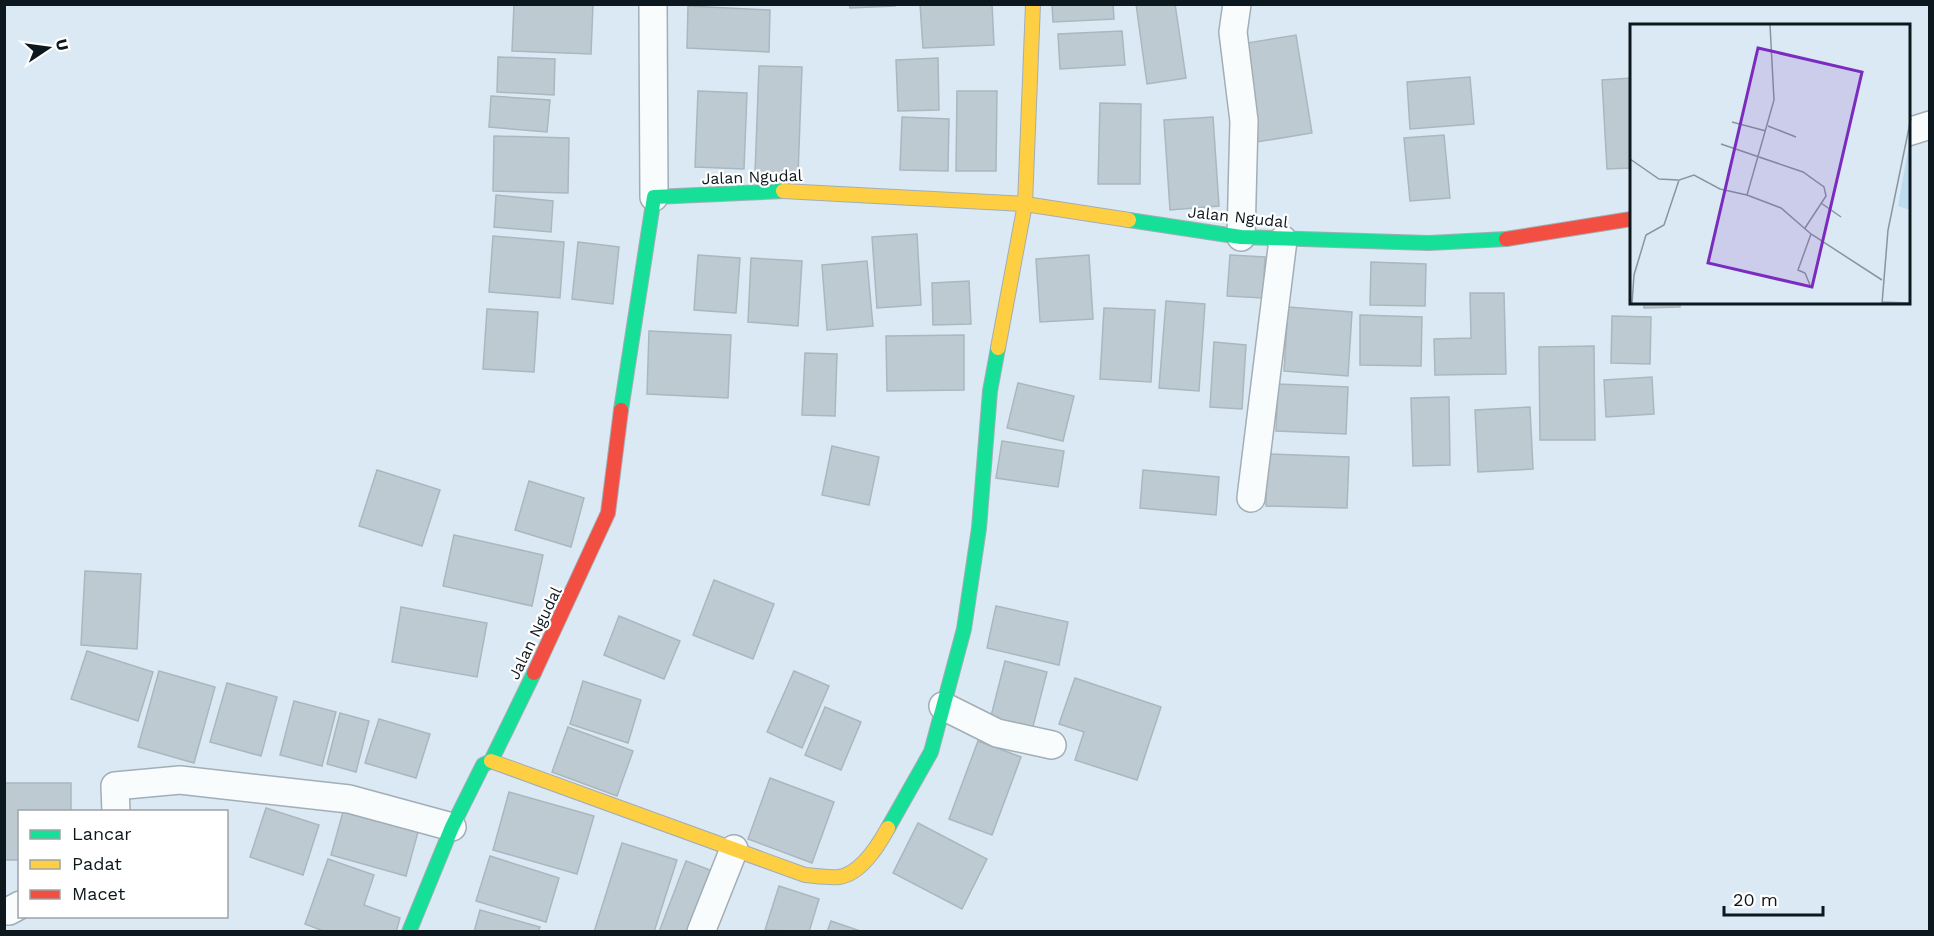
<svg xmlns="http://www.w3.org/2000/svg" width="1934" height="936" viewBox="0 0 1934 936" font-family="'Work Sans',sans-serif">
	<rect width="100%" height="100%" fill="#dae9f4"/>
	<g fill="#becad2" stroke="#abb7bf" stroke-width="1.5">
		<polygon points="514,4 593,4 591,54 512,51"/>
		<polygon points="849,4 895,4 895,6 850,8"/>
		<polygon points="920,4 992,4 994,45 923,48"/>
		<polygon points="1052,4 1113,4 1114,19 1053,22"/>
		<polygon points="1136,4 1175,4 1186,78 1147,84"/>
		<polygon points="688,6 770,10 769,52 687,48"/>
		<polygon points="1122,31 1125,65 1060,69 1058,34"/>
		<polygon points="1296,35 1312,133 1257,142 1241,44"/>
		<polygon points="498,57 555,59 554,95 497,92"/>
		<polygon points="938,58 939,110 898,111 896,60"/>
		<polygon points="759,66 802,67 798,175 755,173"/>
		<polygon points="1470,77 1474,124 1410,129 1407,82"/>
		<polygon points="1631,78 1631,168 1607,169 1602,80"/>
		<polygon points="698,91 747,93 744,169 695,167"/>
		<polygon points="957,91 997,91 996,171 956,171"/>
		<polygon points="491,96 550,100 547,132 489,127"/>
		<polygon points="1100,103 1141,104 1140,184 1098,184"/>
		<polygon points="902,117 949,119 948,171 900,170"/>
		<polygon points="1213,117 1219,206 1170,210 1164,120"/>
		<polygon points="1444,135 1450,198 1410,201 1404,138"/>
		<polygon points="494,136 569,138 568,193 493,191"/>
		<polygon points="496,195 553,201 551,232 494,227"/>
		<polygon points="917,234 921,305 877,308 872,237"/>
		<polygon points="493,236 564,242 560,298 489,292"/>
		<polygon points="578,242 619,247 613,304 572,299"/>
		<polygon points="698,255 740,258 736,313 694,310"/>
		<polygon points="1089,255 1093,319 1040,322 1036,259"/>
		<polygon points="1230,255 1265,257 1263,298 1227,296"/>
		<polygon points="751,258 802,261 798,326 748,322"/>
		<polygon points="867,261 873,326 827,330 822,265"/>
		<polygon points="1371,262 1426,264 1425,306 1370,305"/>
		<polygon points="969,281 971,324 933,325 932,283"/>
		<polygon points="1470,293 1504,293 1506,374 1435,375 1434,339 1471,338"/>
		<polygon points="1166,301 1205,304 1199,391 1159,388"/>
		<polygon points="1644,303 1680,303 1680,307 1644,308"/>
		<polygon points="1288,307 1352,312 1348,376 1284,371"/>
		<polygon points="1104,308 1155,310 1151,382 1100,379"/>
		<polygon points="487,309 538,312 534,372 483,369"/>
		<polygon points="1360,315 1422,317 1421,366 1360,365"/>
		<polygon points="1612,316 1651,317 1650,364 1611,363"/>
		<polygon points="649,331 731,335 728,398 647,394"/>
		<polygon points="964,335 964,390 887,391 886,336"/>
		<polygon points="1214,342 1246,345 1242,409 1210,407"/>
		<polygon points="1594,346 1595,440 1540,440 1539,347"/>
		<polygon points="805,353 837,354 835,416 802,415"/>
		<polygon points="1652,377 1654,414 1606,417 1604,380"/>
		<polygon points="1018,383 1074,396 1063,441 1007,428"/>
		<polygon points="1278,384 1348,387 1346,434 1276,431"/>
		<polygon points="1449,397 1450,465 1413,466 1411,398"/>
		<polygon points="1530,407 1533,469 1478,472 1475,410"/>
		<polygon points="1002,441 1064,451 1058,487 996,478"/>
		<polygon points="832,446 879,457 869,505 822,495"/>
		<polygon points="1267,454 1349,457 1347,508 1266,506"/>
		<polygon points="377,470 440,490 422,546 359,526"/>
		<polygon points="1143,470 1219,477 1216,515 1140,508"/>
		<polygon points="529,481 584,498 571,547 515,530"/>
		<polygon points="454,535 543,555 532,606 443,586"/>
		<polygon points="85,571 141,574 137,649 81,645"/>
		<polygon points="714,580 774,604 753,659 693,635"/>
		<polygon points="996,606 1068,622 1059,665 987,648"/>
		<polygon points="401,607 487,623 477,677 392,662"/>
		<polygon points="619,616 680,641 664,679 604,655"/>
		<polygon points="87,651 153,672 138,721 71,699"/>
		<polygon points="1005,661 1047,672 1032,730 990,720"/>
		<polygon points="159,671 215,687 194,763 138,747"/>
		<polygon points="794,671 829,686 802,748 767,732"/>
		<polygon points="1075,678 1161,707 1137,780 1075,760 1084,732 1059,724"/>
		<polygon points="583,681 641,700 628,743 570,724"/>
		<polygon points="227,683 277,697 261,756 210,742"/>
		<polygon points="294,701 336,712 322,766 280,755"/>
		<polygon points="825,707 861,722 841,770 805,755"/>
		<polygon points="340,713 369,721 356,772 327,764"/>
		<polygon points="379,719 430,734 416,778 365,763"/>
		<polygon points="568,727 633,751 617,796 552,772"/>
		<polygon points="978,741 1021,757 992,835 949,819"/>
		<polygon points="770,778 834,802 812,863 748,839"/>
		<polygon points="4,783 71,783 71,812 20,812 20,860 4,860"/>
		<polygon points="509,792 594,816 577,874 493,850"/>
		<polygon points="266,808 319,825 303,875 250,857"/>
		<polygon points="343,812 418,832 406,876 331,855"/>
		<polygon points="918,823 987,859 962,909 893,873"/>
		<polygon points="622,843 677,860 654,932 594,932"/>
		<polygon points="490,856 559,878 546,922 476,901"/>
		<polygon points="328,859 374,875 364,905 400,918 396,932 326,932 305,924"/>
		<polygon points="686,861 718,873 696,932 659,932"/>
		<polygon points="779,886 819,899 809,932 765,930"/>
		<polygon points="480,910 540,927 538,932 474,932"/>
		<polygon points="831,921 863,932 827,932"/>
	</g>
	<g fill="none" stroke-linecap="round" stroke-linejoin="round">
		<g stroke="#a2aeb6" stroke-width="30">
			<g id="street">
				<polyline points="653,4 654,197"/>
				<polyline points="1237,4 1233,32 1244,121 1241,237"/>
				<polyline points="1908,132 1930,125"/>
				<polyline points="1251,498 1283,240"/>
				<polyline points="943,706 997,733 1052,745"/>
				<polyline points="116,812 115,786 180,780 349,799 452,827"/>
				<polyline points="9,911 20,905"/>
				<polyline points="701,932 734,849"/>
			</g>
		</g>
		<g stroke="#a2aeb6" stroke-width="16">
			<g id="fast">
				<polyline points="1129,220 1241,237 1429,243 1506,239"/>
				<polyline points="621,410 654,197 783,191"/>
				<polyline points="888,828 931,752 964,629 979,528 990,391 998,348"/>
				<polyline points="409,932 452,827 483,765 491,761 534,673"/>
			</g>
		</g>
		<g stroke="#a2aeb6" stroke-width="16">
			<g id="slow">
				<polyline points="783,191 1025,204 1129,220"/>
				<polyline points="998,348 1025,204 1033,4"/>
				<path d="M491,761L805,875C816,876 828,878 839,877C861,874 878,846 888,828"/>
			</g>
		</g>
		<g stroke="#a2aeb6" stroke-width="16">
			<g id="jam">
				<polyline points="1506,239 1631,219"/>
				<polyline points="534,673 608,513 621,410"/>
			</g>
		</g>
		<use href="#street" stroke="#f9fcfd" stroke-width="27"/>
		<use href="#fast" stroke="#16e098" stroke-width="14"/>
		<use href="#slow" stroke="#ffcf43" stroke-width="14"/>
		<use href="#jam" stroke="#f24e42" stroke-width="14"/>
	</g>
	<g text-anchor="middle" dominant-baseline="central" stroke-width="4.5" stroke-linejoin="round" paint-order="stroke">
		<g font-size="16" fill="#0d181e" stroke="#fff">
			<text transform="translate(752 177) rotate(-2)">Jalan Ngudal</text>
			<text transform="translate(1238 217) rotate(6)">Jalan Ngudal</text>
			<text transform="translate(535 633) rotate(-64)">Jalan Ngudal</text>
		</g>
	</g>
	<g transform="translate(1630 24)">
		<rect width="280" height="280" fill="#dae9f4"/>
		<path d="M278,126H281L280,186L268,182Z" fill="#bedcee"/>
		<path fill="none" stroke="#88959e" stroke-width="1.5" d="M140,1L144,76L117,171L151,184L181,210L252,256M102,98L136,107M138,102L166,113M91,120L173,148L194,163L196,172L175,204M0,135L29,155L48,156M191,179L211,193M180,261L175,249L168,246L181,210M252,278L281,279M2,280L4,251L16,211L34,201L49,156L64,151L90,165L117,171M252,280L258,206L281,94"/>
		<path fill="#7b2cbf" fill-opacity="0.15" stroke="#7b2cbf" stroke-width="3" d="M128,24L232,48L182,263L78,239Z"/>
		<rect width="280" height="280" fill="none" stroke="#0d181e" stroke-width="3"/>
	</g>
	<rect width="1934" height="936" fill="none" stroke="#0d181e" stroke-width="12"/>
	<rect x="18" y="810" width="210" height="108" fill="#ffffff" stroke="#9ea3a5" stroke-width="1.5"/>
	<rect x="30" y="830" width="30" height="9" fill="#16e098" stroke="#9ea3a5" stroke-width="1.5"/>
	<text x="72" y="840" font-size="18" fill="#0d181e">Lancar</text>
	<rect x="30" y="860" width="30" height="9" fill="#ffcf43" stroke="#9ea3a5" stroke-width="1.5"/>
	<text x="72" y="870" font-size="18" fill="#0d181e">Padat</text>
	<rect x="30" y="890" width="30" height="9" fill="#f24e42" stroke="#9ea3a5" stroke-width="1.5"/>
	<text x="72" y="900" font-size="18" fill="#0d181e">Macet</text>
	<g transform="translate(48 48) rotate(77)" stroke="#ffffff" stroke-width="4.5" paint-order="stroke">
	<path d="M0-4.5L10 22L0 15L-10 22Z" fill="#0d181e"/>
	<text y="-9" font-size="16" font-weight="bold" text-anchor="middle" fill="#0d181e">U</text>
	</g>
	<path d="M1724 906v9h99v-9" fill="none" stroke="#0d181e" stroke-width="3"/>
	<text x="1733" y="906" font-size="18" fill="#0d181e" stroke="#ffffff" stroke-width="4.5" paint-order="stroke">20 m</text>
</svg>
